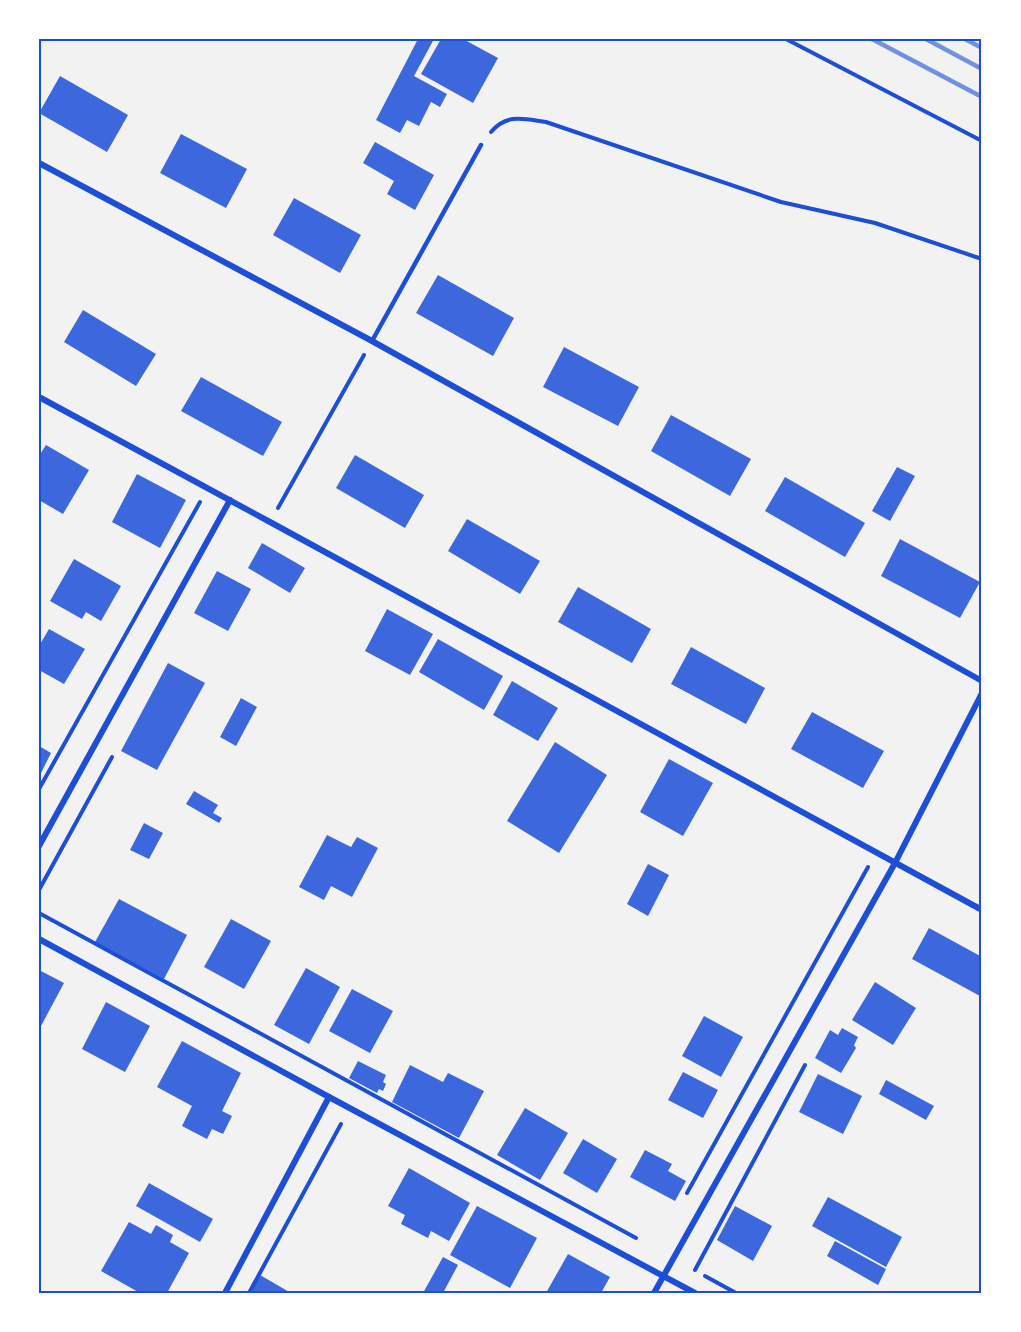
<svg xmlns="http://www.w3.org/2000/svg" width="1021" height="1332" viewBox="0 0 1021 1332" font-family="'Fira Sans',sans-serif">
	<rect width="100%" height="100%" fill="#f2f2f2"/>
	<g fill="#3d67dc">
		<polygon points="418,39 434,39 414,76 447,94 440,107 431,102 419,126 407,120 400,133 376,120"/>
		<polygon points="441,39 463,39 498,58 473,103 421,74"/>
		<polygon points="60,76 128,115 107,152 39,113"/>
		<polygon points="181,134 247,169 226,208 160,173"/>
		<polygon points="375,142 434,175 415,210 387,194 394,181 363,163"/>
		<polygon points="294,198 361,235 340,273 273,235"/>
		<polygon points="438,275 514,318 493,356 416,313"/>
		<polygon points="83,310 156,354 136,386 64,342"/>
		<polygon points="564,347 639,387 618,426 543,387"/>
		<polygon points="201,377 282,422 263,456 181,411"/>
		<polygon points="671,415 751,459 730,496 651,451"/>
		<polygon points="46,445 89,470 63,514 39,500 39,456"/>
		<polygon points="355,455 424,495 405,528 336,488"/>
		<polygon points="897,467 915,476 890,521 872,511"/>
		<polygon points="137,474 186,500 160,548 112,522"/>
		<polygon points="785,477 865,523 845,557 765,511"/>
		<polygon points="467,519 540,561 520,594 448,551"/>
		<polygon points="900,539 980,582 960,618 881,576"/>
		<polygon points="262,543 305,568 290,593 248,568"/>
		<polygon points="74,559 121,586 101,621 86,612 82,619 50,601"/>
		<polygon points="217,571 251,589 228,631 194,613"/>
		<polygon points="578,587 651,629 632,663 558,622"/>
		<polygon points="387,609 433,634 410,675 365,651"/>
		<polygon points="49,629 85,649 64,684 39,670 39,646"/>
		<polygon points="438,639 503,676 484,710 419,672"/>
		<polygon points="691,647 765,688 746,724 671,684"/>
		<polygon points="168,663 205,683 157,770 121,751"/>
		<polygon points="512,681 558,708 538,741 493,715"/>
		<polygon points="241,698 257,707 236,746 220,737"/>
		<polygon points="812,712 884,751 863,788 791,749"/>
		<polygon points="555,742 607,775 559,853 507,821"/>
		<polygon points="39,746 51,753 41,773 39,772"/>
		<polygon points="669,759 713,783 683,836 640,812"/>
		<polygon points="194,791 218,805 213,813 222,818 219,823 186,804"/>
		<polygon points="144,823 163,833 149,859 130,850"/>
		<polygon points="327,835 351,847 357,837 378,848 352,897 331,886 324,900 299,887"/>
		<polygon points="648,864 669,875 648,916 627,904"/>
		<polygon points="119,899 187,935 164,979 95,942"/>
		<polygon points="231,919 271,941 244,989 204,967"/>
		<polygon points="929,928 982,957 982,992 980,996 912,959"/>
		<polygon points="306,968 340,987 309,1044 274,1025"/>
		<polygon points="39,970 64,983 41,1026 39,1025"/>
		<polygon points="875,982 916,1008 893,1045 852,1020"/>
		<polygon points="352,989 393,1011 370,1053 329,1031"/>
		<polygon points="106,1002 150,1026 125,1072 82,1049"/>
		<polygon points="704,1016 743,1037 721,1077 682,1056"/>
		<polygon points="842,1028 858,1037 854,1045 856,1048 841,1073 815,1058 830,1030 838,1035"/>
		<polygon points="182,1041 241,1073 222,1111 232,1116 223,1134 212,1129 207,1139 182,1126 192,1106 157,1087"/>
		<polygon points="358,1061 386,1075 383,1082 386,1084 383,1091 379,1089 377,1093 349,1078"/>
		<polygon points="410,1065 443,1082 448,1073 484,1091 459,1138 392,1102"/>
		<polygon points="683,1072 718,1090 703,1118 668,1100"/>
		<polygon points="818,1074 862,1096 843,1134 799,1112"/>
		<polygon points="886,1080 934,1106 926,1120 879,1094"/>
		<polygon points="525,1108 568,1133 540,1180 497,1155"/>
		<polygon points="583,1139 617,1159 597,1193 563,1173"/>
		<polygon points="645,1150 672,1164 668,1171 686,1181 675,1201 630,1177"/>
		<polygon points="409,1168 470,1203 449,1241 431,1231 428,1238 401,1224 405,1215 388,1206"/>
		<polygon points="149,1183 213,1219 200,1242 136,1206"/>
		<polygon points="828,1197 902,1237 886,1267 812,1226"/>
		<polygon points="477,1206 537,1238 510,1288 450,1255"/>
		<polygon points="735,1206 772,1226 753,1261 717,1240"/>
		<polygon points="129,1222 151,1234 156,1225 173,1235 170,1242 189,1253 167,1293 140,1293 101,1271"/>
		<polygon points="835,1241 886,1269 878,1285 827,1256"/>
		<polygon points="568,1254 610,1277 601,1293 546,1293"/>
		<polygon points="443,1257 458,1265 443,1293 423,1293"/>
		<polygon points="260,1275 291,1293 250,1293"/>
	</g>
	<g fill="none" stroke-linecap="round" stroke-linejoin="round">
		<g stroke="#1d4ed8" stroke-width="4">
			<polyline points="786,39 982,141"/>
			<path d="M491,132C507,113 524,119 546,122L781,202L875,223L982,259"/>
			<polyline points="278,508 364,355"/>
			<polyline points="39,789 200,502"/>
			<polyline points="39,890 112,757"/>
			<polyline points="39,913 636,1238"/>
			<polyline points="687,1193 868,867"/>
			<polyline points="695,1270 805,1065"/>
			<polyline points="705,1276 736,1293"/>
			<polyline points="249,1293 341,1124"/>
		</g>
		<polyline stroke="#1d4ed8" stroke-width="4.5" points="372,341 481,145"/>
		<g stroke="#1d4ed8" stroke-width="6">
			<polyline points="39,163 372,341 982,681"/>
			<polyline points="39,397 270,522 982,910"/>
			<polyline points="39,846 230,500"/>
			<polyline points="39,939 329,1097 695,1293"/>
			<polyline points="225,1293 329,1097"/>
			<polyline points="654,1293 895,863 982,693"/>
		</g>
		<g stroke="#7290e2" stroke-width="4.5">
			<polyline points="872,39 982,97"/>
			<polyline points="926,39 982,69"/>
			<polyline points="965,39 982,48"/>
		</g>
	</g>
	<rect width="1021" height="1332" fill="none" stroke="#ffffff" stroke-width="81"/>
	<rect x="40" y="40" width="940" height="1252" fill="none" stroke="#1d4ed8" stroke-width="2"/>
</svg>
